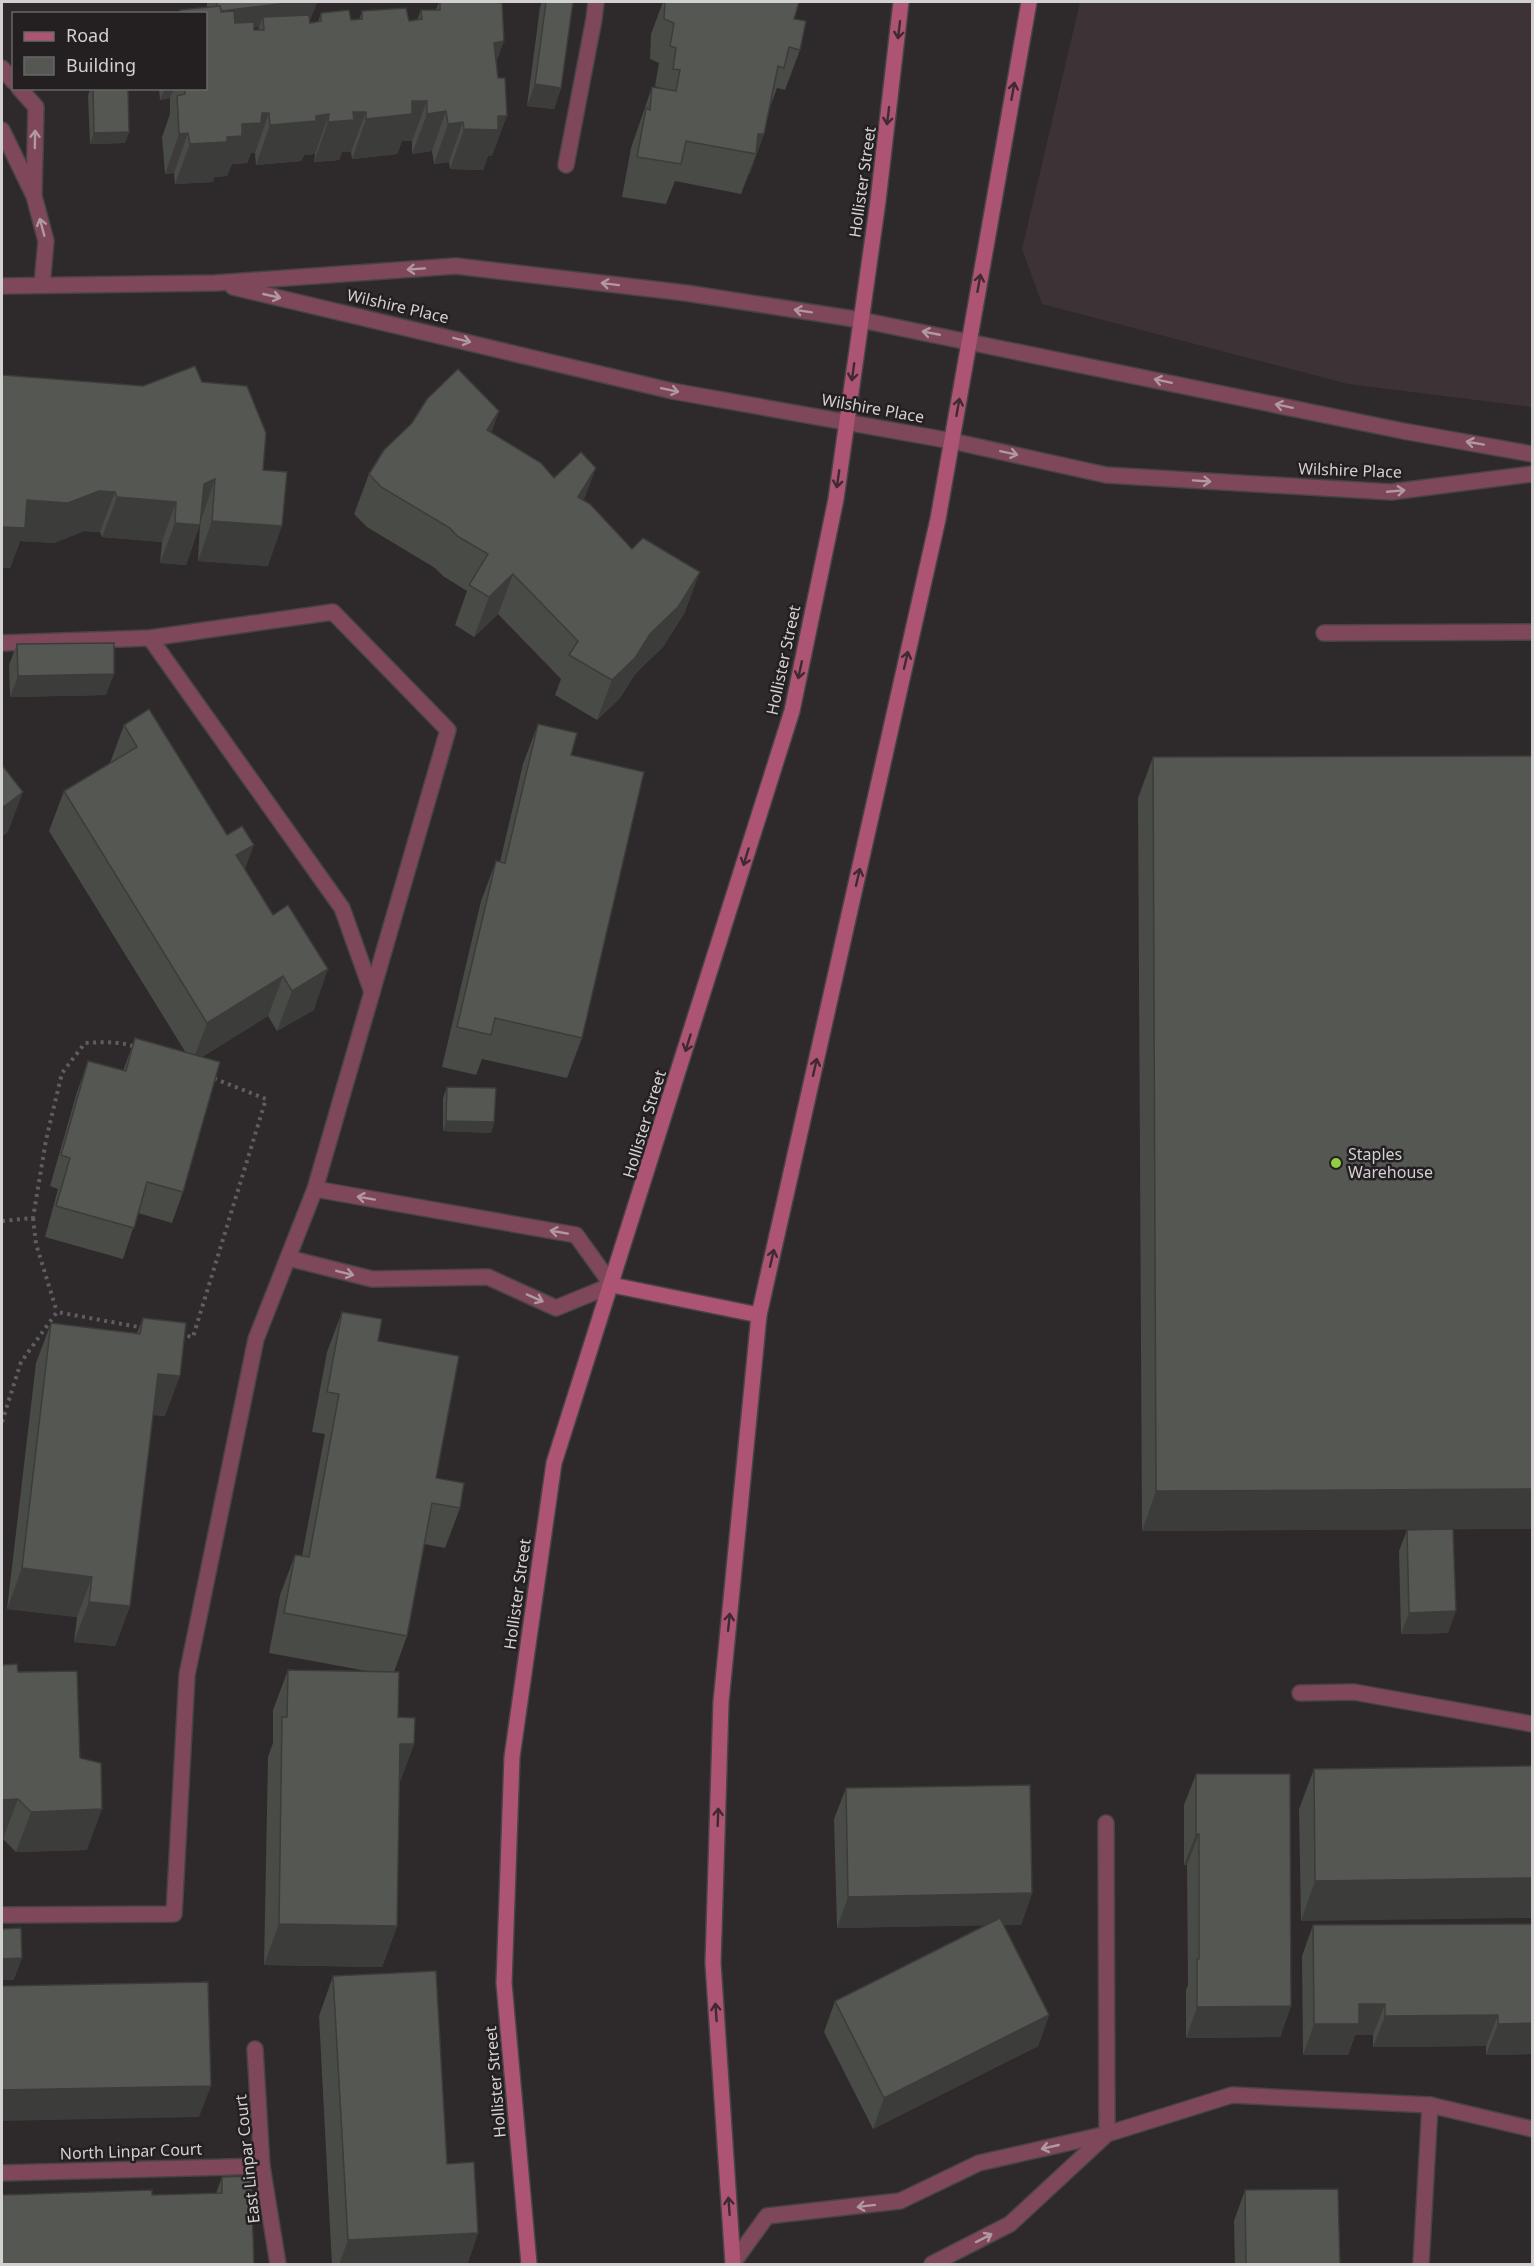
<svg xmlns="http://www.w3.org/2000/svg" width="1534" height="2266" viewBox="0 0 1534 2266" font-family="'Noto Sans',sans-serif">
	<rect width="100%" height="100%" fill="#2e292a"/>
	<polygon fill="#3d3236" points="1080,2 1532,2 1532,407 1348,384 1042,304 1022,249"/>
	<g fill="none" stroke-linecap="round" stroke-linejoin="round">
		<g stroke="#484445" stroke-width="18">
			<g id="service">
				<polyline points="2,68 14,82"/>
				<polyline points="19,88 36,107 34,193"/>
				<polyline points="2,130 34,196 46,241 42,285"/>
				<polyline points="566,165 594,19 596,2"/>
				<polyline points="1324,633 1532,632"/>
				<polyline points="150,638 342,908 372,992"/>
				<polyline points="2,643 150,638 333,612 448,730 315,1189 256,1339 187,1675 174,1914 2,1915"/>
				<polyline points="288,1258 372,1279 488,1277 556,1308 612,1285 576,1235 315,1189"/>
				<polyline points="1300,1693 1354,1692 1532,1724"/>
				<polyline points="1106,1823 1107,2134 1232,2095 1430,2105 1532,2129"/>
				<polyline points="735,2264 733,2263 767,2216 900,2201 979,2163 1107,2134"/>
				<polyline points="932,2264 1010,2224 1106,2135"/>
				<polyline points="1421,2264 1430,2105"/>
			</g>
		</g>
		<g stroke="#484445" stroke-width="18">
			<g id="minor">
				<polyline points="255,2049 262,2166 278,2264"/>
				<polyline points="2,2173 262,2166"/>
			</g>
		</g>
		<g stroke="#484445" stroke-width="18">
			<g id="tertiary">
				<polyline points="2,286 215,283 456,266 686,293 861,320 1403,431 1532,454"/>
				<polyline points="233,287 672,391 952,441 1106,475 1391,492 1532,474"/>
			</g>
		</g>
		<g stroke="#484445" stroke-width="18">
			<g id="secondary">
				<polyline points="612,1285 759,1315"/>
				<polyline points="529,2264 504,1983 512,1757 554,1463 792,711 836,499 878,201 901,2"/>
				<polyline points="733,2264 713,1963 721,1702 759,1315 938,519 1029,2"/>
			</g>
		</g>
		<g stroke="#615d5e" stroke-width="4" stroke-dasharray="3 4.5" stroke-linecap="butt">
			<polyline points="33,1218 36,1244 57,1312"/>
			<path d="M2,1221L33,1218L46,1140L62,1073L85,1043C103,1042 119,1041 136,1047"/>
			<polyline points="180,1335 193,1337 266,1099 213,1078"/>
			<polyline points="2,1422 21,1362 57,1312 144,1328"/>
		</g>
		<use href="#service" stroke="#7f475a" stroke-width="15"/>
		<use href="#minor" stroke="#7f475a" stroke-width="15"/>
		<use href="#tertiary" stroke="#7f475a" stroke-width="15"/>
		<use href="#secondary" stroke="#ad5474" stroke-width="15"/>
	</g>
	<g fill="#494b47" fill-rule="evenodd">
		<path d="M207,2H317L310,20V23L318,22L321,13L351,20H359L362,11L409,21L417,20L421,10H436L439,2H494L504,41L496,62L492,156H488L483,170L450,169L449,162L434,164L432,151L412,154V141H402L397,154L352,159L351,152H342L339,160L314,162L315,154L304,155L301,161L256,165L255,153H251L247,163L232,164L227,176L214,177L213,182L175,184L174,173L165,174L162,137L170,114V98L160,100L159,88H206V14H179L180,10L207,8ZM254,27H259L258,30H254Z"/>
		<polygon points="542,2 573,2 561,88 554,109 527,106 540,7"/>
		<polygon points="663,2 799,2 794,19 800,50 785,90 777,88 770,107 764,134 741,194 675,181 666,204 622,197 631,148 652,87 662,88 655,86 659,63 650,59 651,34"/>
		<polygon points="91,88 128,88 129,132 125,143 90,144 88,95"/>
		<polygon points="2,375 143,386 202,382 263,470 268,566 198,561 200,524 186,565 160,563 162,542 102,537 100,532 84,531 54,543 20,541 10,568 2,568"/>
		<polygon points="499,411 491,433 554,478 584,501 685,612 663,647 635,674 620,698 597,720 555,695 561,679 498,614 474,637 455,625 467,591 443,576 435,568 367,527 354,514 369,474"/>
		<polygon points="17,644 106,695 10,697 9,665"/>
		<polygon points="538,724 571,755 582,1038 567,1078 482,1059 476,1075 442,1067 481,901 496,861 500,862 523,764"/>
		<polygon points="124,725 245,869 314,1010 277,1031 268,1016 202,1057 183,1192 172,1223 138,1213 123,1259 45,1237 58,1189 50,1186 77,1092 88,1061 123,1071 135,1038 186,1053 49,831 64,791 110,763"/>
		<polygon points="1533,756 1533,1529 1453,1529 1448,1633 1401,1634 1399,1551 1407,1530 1432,1529 1142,1531 1138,798 1153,757"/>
		<polygon points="447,1087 494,1122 491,1133 443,1131 443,1098"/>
		<polygon points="342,1312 378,1341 436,1478 460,1508 445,1548 424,1544 407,1636 394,1672 398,1717 414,1744 399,1784 397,1926 382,1967 264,1965 268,1757 273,1743 273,1710 288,1670 367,1671 269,1653 280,1595 295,1555 302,1556 325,1434 312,1432 327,1352"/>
		<polygon points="143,1318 165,1416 153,1415 130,1606 115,1646 74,1642 77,1617 7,1609 36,1363 51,1323 137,1333"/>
		<polygon points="18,1672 80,1758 87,1850 16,1852 3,1839"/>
		<polygon points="1533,1766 1301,1921 1299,1809 1314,1769"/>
		<polygon points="1196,1774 1291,2006 1280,2037 1186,2038 1186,1990 1188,1985 1187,1865 1184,1865 1184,1805"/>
		<polygon points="846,1788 1032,1893 1021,1925 1004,1925 1049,2015 1038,2046 873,2129 824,2032 835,2001 985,1925 837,1928 834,1819"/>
		<polygon points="1533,1924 1533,2054 1486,2055 1486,2046 1373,2047 1373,2035 1355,2035 1348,2055 1303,2055 1302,1956 1313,1925"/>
		<polygon points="333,1976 447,2164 478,2233 467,2265 332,2265 319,2016"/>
		<polygon points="222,2177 254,2265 152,2195 216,2193"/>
		<polygon points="1245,2190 1340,2265 1235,2265 1234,2221"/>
	</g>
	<g fill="#3c3d3a">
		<polygon points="297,2 317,2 310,20 264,26 263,17 259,27 210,33 218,11"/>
		<polygon points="504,41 489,81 494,43"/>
		<polygon points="535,84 561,88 554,109 527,106"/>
		<polygon points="165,88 174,88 170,98 160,100"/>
		<polygon points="412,101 427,101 412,141 402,141 397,154 352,159 366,119"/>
		<polygon points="446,111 432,151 412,154 427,114"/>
		<polygon points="353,112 366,112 351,152 342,152 339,160 314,162 328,122"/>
		<polygon points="262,113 269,113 255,153 251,153 247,163 232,164 227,176 214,177 213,182 175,184 190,144 227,137 242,124"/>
		<polygon points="329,114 315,154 304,155 301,161 256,165 270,125"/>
		<polygon points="498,116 507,116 492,156 488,156 483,170 450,169 464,129"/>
		<polygon points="463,122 449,162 434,164 448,124"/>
		<polygon points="129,132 125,143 90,144 94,133"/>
		<polygon points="188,133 174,173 165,174 179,134"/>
		<polygon points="758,134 764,134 750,174 749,174 756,154"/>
		<polygon points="499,411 484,451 487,430"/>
		<polygon points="596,468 581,508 578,497"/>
		<polygon points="215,479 186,565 160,563 175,523 204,484"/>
		<polygon points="99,491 115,492 100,532 84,531 54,543 20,541 10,568 2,568 2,527 27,500"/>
		<polygon points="117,497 176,502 162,542 102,537"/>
		<polygon points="212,521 282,526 268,566 198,561"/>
		<polygon points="700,572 685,612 663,647 635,674 620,698 597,720 612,680"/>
		<polygon points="513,574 498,614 474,637 489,597"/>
		<polygon points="114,674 106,695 10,697 18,676"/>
		<polygon points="23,792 8,832 2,837 2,808"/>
		<polygon points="254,845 239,885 236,855"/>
		<polygon points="328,969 314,1010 277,1031 292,991"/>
		<polygon points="283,976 268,1016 192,1063 207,1023"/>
		<polygon points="446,1121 494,1122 491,1133 443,1131"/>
		<polygon points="158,1374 180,1376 165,1416 143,1414"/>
		<polygon points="1533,1489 1533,1529 1142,1531 1156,1491"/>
		<polygon points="22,1568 92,1577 77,1617 7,1609"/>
		<polygon points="89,1602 130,1606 115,1646 74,1642"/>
		<polygon points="1456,1611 1448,1633 1401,1634 1409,1613"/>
		<polygon points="400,1744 414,1744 399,1784 385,1784"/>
		<polygon points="18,1799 3,1839 2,1839 2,1800"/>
		<polygon points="102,1809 87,1850 16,1852 31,1812"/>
		<polygon points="1196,1834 1199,1834 1187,1865 1184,1865"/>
		<polygon points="1533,1878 1533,1918 1301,1921 1315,1881"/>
		<polygon points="1032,1893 1021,1925 837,1928 848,1897"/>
		<polygon points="279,1924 397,1926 382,1967 264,1965"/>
		<polygon points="22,1958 14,1980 2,1980 2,1959"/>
		<polygon points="1359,2004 1385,2004 1373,2035 1355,2035 1348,2055 1303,2055 1314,2024"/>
		<polygon points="1291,2006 1280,2037 1186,2038 1197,2007"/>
		<polygon points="1049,2015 1038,2046 873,2129 884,2098"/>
		<polygon points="1498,2015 1486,2046 1373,2047 1385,2016"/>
		<polygon points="1533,2023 1533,2054 1486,2055 1498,2024"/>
		<polygon points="211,2086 199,2117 2,2121 2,2090"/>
		<polygon points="478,2233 467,2265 339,2265 348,2240"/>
	</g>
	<g fill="#555753" stroke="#3c3d3a" stroke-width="1.5">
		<polygon points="217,2 297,2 221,11 220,6 217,7"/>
		<polygon points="440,2 494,2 502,3 504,41 494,43 498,78 505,78 507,116 498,116 498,130 464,129 463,122 448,124 446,111 427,114 427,101 412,101 412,114 366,119 366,112 353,112 354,120 328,122 329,114 316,116 316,121 270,125 269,113 262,113 261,123 242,124 242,136 227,137 227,142 190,144 188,133 179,134 177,96 185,94 185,88 206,88 206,14 180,14 180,10 220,6 221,12 234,11 235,23 254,22 254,30 264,30 263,17 309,15 310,23 321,21 321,13 349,10 351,20 362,19 362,11 406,8 409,21 422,19 421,10 440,10"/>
		<polygon points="546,2 573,2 561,88 535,84"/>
		<polygon points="665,2 799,2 794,19 806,21 800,50 789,47 784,68 778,66 764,134 758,134 756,154 686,141 681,164 637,157 646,108 650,110 652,87 676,91 680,70 673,69 676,48 670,46 674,23 664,19"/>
		<polygon points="93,88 128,88 129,132 94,133"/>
		<polygon points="195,366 202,382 247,386 266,433 263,470 287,472 282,526 212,521 215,479 204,484 200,525 175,523 176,502 117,497 115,492 99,491 68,503 27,500 25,528 2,527 2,375 143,386"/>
		<polygon points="458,369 499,411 487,430 541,463 554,478 581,452 596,468 578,497 590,504 632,549 643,538 700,572 678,607 650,634 635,658 612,680 569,655 578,641 513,574 489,597 469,585 488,554 457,536 450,528 381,487 369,474 384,450 412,423 427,399"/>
		<polygon points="114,643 114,674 18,676 17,644"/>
		<polygon points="149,709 227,835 242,826 254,845 236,855 273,915 288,905 328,969 292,991 283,976 207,1023 64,791 137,747 124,725"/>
		<polygon points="538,724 577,733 571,755 644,772 582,1038 495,1018 491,1035 457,1027 496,861 505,863"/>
		<polygon points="1533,756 1533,1489 1156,1491 1153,757"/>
		<polygon points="2,765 23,792 2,808"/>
		<polygon points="135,1038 220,1062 183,1192 147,1182 134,1228 56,1206 70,1158 61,1155 88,1061 126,1071"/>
		<polygon points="447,1087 496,1088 494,1122 446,1121"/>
		<polygon points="342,1312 382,1319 378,1341 459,1356 436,1478 464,1483 460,1508 432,1503 407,1636 284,1613 295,1555 309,1557 339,1394 327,1392"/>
		<polygon points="143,1318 186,1323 180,1376 158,1374 130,1606 89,1602 92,1577 22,1568 51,1323 140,1334"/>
		<polygon points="1453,1529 1456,1611 1409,1613 1407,1530"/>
		<polygon points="17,1664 18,1672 77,1671 80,1758 101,1763 102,1809 31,1812 18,1799 2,1800 2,1665"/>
		<polygon points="288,1670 399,1672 398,1717 415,1718 414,1744 400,1744 397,1926 279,1924 282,1717 287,1717"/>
		<polygon points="1533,1766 1533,1878 1315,1881 1314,1769"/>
		<polygon points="1196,1774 1290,1774 1291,2006 1197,2007 1197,1959 1199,1959 1199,1834 1196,1834"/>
		<polygon points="1030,1785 1032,1893 848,1897 846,1788"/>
		<polygon points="1000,1918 1049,2015 884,2098 835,2001"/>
		<polygon points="1533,1924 1533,2023 1498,2024 1498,2015 1385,2016 1385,2004 1359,2004 1359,2024 1314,2024 1313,1925"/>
		<polygon points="21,1928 22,1958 2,1959 2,1929"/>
		<polygon points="436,1971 447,2164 474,2162 478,2233 348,2240 333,1976"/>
		<polygon points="208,1982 211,2086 2,2090 2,1986"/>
		<polygon points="251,2176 254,2265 2,2265 2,2195 152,2190 152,2195 222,2193 222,2177"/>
		<polygon points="1338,2189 1340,2265 1246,2265 1245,2190"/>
	</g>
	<defs><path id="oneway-shaft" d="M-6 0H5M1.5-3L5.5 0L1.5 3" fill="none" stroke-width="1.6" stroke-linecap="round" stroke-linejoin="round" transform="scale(1.5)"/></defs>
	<g stroke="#3f2a32">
		<use href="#oneway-shaft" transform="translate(899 30) rotate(97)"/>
		<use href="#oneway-shaft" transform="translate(1013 91) rotate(-80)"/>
		<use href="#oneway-shaft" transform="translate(888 116) rotate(97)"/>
		<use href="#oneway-shaft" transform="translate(979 283) rotate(-80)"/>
		<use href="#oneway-shaft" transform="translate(853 372) rotate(98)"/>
		<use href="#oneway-shaft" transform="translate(958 407) rotate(-80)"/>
		<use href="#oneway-shaft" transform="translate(838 479) rotate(98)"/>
		<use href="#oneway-shaft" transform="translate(906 660) rotate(-77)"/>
		<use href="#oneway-shaft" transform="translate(800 670) rotate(102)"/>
		<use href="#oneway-shaft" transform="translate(746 857) rotate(107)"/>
		<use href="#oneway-shaft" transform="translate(858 877) rotate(-77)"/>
		<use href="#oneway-shaft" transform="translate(688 1043) rotate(107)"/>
		<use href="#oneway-shaft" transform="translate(815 1067) rotate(-77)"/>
		<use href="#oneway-shaft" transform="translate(772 1258) rotate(-77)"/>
		<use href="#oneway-shaft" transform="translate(729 1622) rotate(-84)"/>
		<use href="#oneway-shaft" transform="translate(718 1817) rotate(-88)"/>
		<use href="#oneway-shaft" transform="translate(716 2012) rotate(-94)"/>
		<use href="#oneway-shaft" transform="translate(729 2206) rotate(-94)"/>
	</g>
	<g stroke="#b199a1">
		<use href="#oneway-shaft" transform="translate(35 139) rotate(-89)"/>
		<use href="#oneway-shaft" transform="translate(42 227) rotate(-105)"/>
		<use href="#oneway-shaft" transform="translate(416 269) rotate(176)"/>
		<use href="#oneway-shaft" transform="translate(610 284) rotate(-173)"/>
		<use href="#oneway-shaft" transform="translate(272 296) rotate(13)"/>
		<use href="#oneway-shaft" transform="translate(803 311) rotate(-171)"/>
		<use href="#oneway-shaft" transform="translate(931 333) rotate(-169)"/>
		<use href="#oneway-shaft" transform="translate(462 340) rotate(14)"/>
		<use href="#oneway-shaft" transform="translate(1163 381) rotate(-168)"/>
		<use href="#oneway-shaft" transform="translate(670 390) rotate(12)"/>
		<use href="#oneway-shaft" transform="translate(1284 406) rotate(-168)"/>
		<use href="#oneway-shaft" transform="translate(1475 443) rotate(-170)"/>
		<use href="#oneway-shaft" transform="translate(1009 453) rotate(12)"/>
		<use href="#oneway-shaft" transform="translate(1202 481) rotate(4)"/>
		<use href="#oneway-shaft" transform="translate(1396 491) rotate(-5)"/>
		<use href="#oneway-shaft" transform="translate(366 1198) rotate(-170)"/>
		<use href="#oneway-shaft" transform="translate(559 1232) rotate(-170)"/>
		<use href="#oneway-shaft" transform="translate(345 1273) rotate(14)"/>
		<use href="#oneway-shaft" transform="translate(535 1298) rotate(24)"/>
		<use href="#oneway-shaft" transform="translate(1050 2147) rotate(167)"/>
		<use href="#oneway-shaft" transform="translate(866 2206) rotate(173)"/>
		<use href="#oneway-shaft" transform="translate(984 2238) rotate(-27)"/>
	</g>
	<circle fill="#8fcd42" stroke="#241f21" stroke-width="2" cx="1336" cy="1163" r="6"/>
	<g text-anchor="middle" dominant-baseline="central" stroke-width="5" stroke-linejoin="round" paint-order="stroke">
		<g font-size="16" fill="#d3d0d1" stroke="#241f21">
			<text transform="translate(862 182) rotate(-82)">Hollister Street</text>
			<text transform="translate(398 306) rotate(13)">Wilshire Place</text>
			<text transform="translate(873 408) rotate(10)">Wilshire Place</text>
			<text transform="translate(1350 470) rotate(2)">Wilshire Place</text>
			<text transform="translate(783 660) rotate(-78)">Hollister Street</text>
			<text transform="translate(644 1124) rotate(-73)">Hollister Street</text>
			<text transform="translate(517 1594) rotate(-82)">Hollister Street</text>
			<text transform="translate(495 2082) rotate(-95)">Hollister Street</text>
			<text transform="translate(131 2151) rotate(-2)">North Linpar Court</text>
			<text transform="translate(247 2159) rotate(-96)">East Linpar Court</text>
		</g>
		<g font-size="16" fill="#d3d0d1" stroke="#241f21" text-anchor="start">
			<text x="1348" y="1154">Staples<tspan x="1348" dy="18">Warehouse</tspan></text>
		</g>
	</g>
	<rect width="1534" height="2266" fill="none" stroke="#d3d0d1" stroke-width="6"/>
	<rect x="12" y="12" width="195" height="78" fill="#241f21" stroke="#6a6667" stroke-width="1.5"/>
	<rect x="24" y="32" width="30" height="9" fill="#ad5474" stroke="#6a6667" stroke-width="1.5"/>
	<text x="66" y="42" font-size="18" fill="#d3d0d1">Road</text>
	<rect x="24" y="57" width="30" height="18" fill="#555753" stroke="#6a6667" stroke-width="1.5"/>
	<text x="66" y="72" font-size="18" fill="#d3d0d1">Building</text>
</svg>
